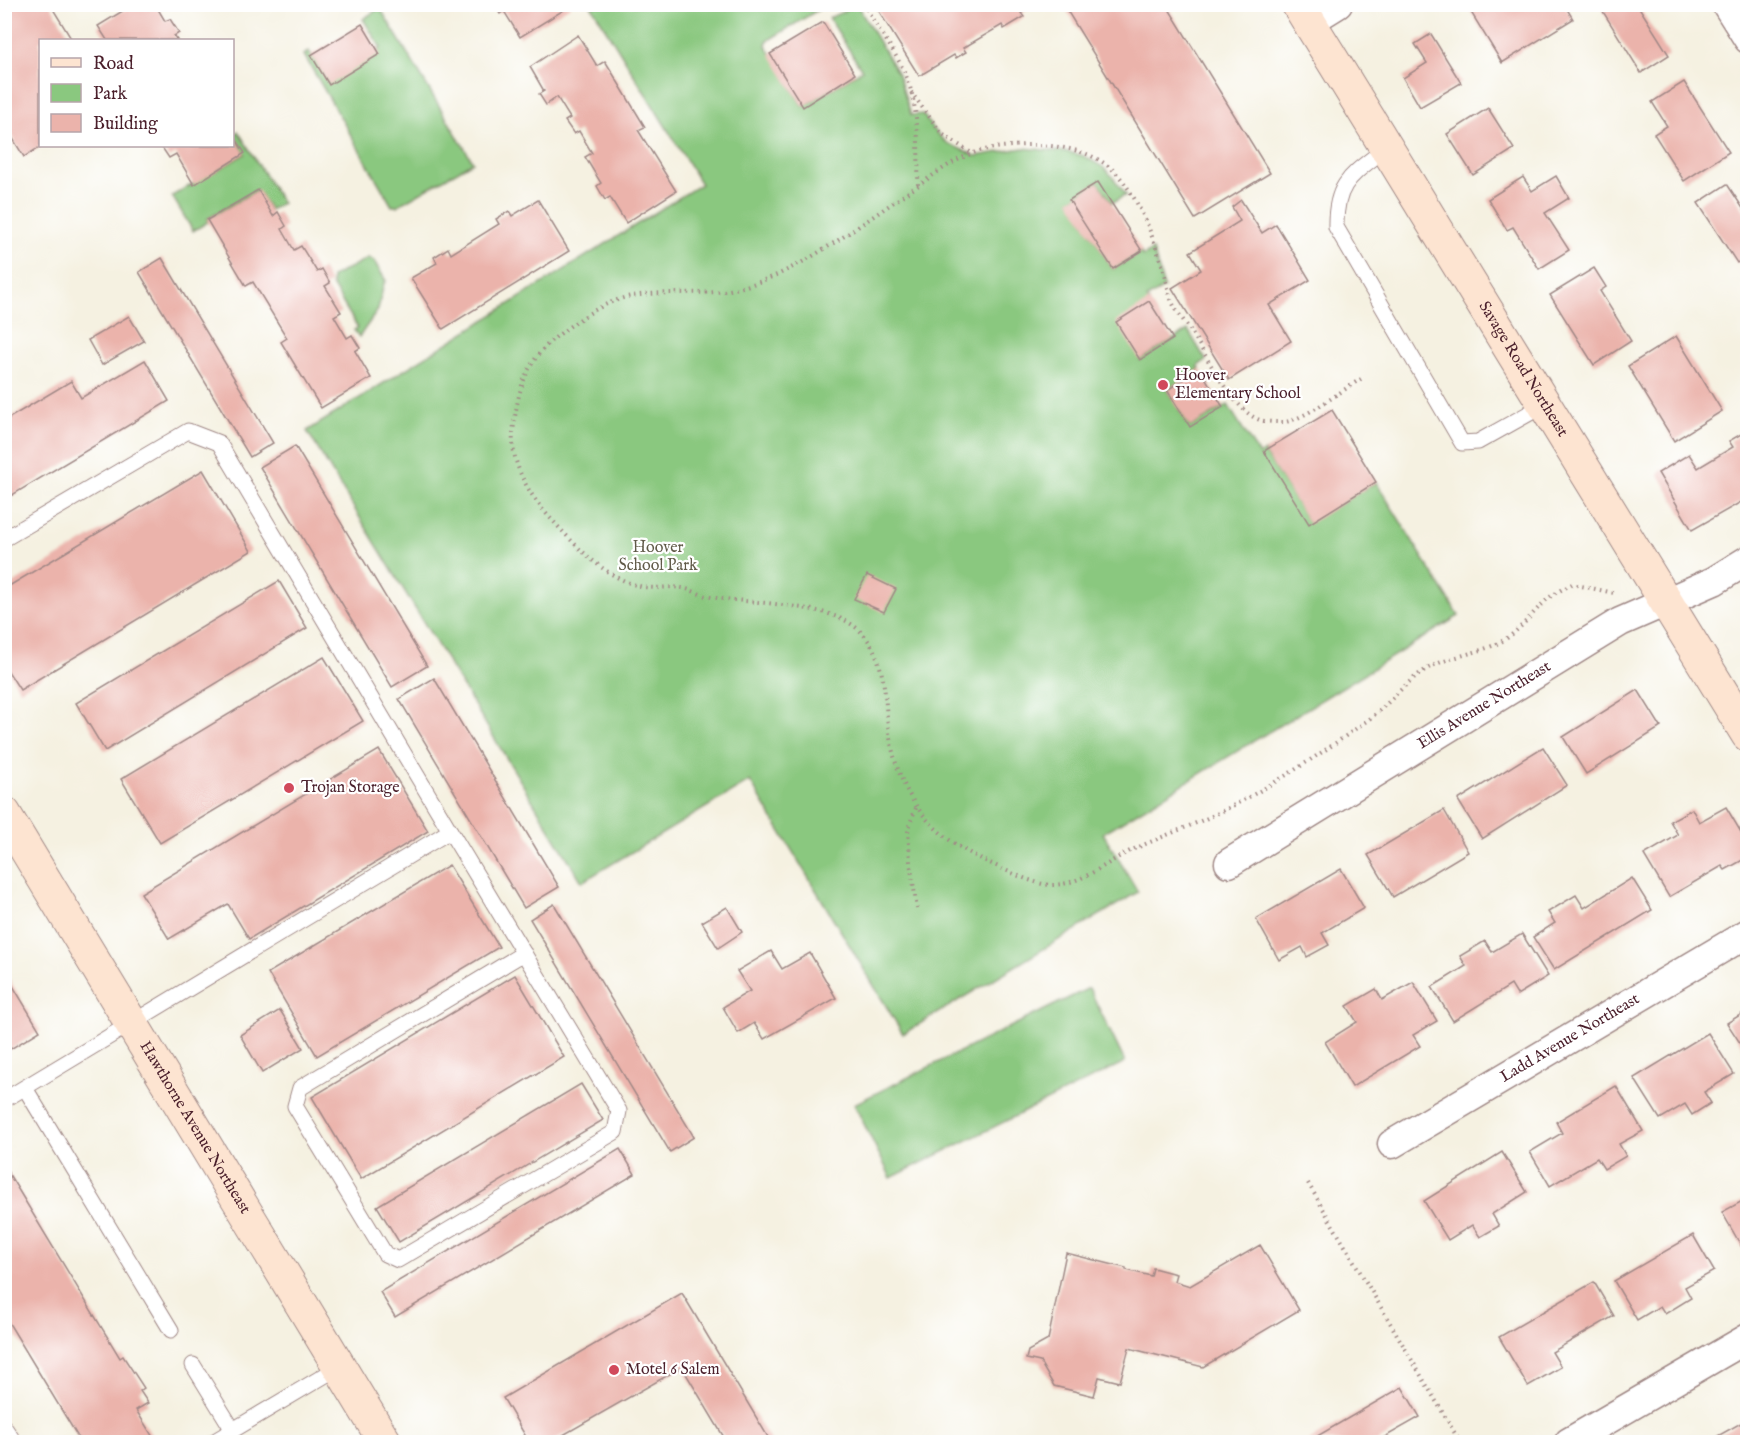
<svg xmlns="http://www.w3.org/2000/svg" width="1752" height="1447" viewBox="0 0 1752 1447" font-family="'IM FELL English',serif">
	<rect width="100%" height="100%" fill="#fff"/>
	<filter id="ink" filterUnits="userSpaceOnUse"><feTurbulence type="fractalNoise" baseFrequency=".0167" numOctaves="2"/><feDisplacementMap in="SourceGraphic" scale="12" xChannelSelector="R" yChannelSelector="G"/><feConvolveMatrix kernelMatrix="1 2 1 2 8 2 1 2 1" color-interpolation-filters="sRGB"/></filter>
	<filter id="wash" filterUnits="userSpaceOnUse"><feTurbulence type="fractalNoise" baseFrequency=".008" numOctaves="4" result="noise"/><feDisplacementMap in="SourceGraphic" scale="24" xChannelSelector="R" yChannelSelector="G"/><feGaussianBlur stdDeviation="1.35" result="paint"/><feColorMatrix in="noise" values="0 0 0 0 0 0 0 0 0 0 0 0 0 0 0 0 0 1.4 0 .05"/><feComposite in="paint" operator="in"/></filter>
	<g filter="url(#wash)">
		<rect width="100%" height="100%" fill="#f5f1e1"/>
		<g fill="#8ac87f" stroke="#6a7455" stroke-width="1.5">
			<polygon points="591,5 826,5 767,41 766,45 803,107 862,70 829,18 857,5 898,74 911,115 923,114 932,128 947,143 976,156 1023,148 1068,152 1084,156 1103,167 1112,176 1126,195 1112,203 1098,182 1070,200 1113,269 1141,252 1143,256 1153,250 1164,288 1147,298 1149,301 1140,360 1188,330 1206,360 1198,366 1200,369 1167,390 1190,427 1228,405 1259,455 1264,451 1309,523 1376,482 1459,616 1103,833 1138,892 903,1034 750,781 582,882 307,431 701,184"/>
			<polygon points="380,8 473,162 397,206 392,206 304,55 309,51 329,84 381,48 363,19"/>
			<polygon points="238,131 282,203 270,210 257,190 207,219 208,222 193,231 172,196 245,154 234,134"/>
			<polygon points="368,258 374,261 386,281 384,283 378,310 359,337 354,330 358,328 332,285 332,277"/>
			<polygon points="1089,988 1125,1062 891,1178 854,1104"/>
		</g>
		<g id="blocks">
			<g fill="#ebb3ab">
				<polygon points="4,4 50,4 72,40 40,40 40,147 24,157 4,124"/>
				<polygon points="134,4 155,4 165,21 170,19 179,33 174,36 177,40 107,40 98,26"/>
				<polygon points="1063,4 1166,4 1270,173 1195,219"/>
				<polygon points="1466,4 1564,4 1573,19 1502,63"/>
				<polygon points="1610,4 1637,4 1669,55 1641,73 1602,10"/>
				<polygon points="494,5 572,5 520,37 504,11 500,14"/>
				<polygon points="875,5 1034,5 1021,13 1024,17 1004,29 1002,25 963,48 966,52 956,58 954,55 919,76"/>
				<polygon points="823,22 855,74 803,107 770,54"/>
				<polygon points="362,24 380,54 329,85 311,55"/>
				<polygon points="1431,34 1461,83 1420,107 1403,78 1427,63 1415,44"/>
				<polygon points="578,35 597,66 605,61 607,64 645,127 638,130 676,191 626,223 610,197 605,200 597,186 601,183 585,157 592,153 579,131 574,134 565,121 570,118 557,97 546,105 539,94 544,91 530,67"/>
				<polygon points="1684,82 1729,152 1684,181 1654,134 1667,126 1652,102"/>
				<polygon points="1488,108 1514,149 1473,175 1447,134"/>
				<polygon points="232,133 245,153 194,185 176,154 169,158 161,146 232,146"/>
				<polygon points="1556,176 1569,198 1545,213 1569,250 1539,269 1513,227 1507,230 1488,199 1523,177 1532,191"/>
				<polygon points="1098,182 1142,251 1113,269 1069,200"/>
				<polygon points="1727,184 1748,216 1748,269 1741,260 1737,263 1698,203"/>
				<polygon points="258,190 273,216 278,212 286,226 282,229 294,250 301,246 317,272 322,269 330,283 325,286 341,312 334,316 347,338 352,335 360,348 355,351 371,378 321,408 281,342 287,338 253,282 246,286 207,220"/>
				<polygon points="538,200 569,251 443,329 411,278 437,263 434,257 448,248 451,254 499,224 496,219 509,211 512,216"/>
				<polygon points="1241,200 1262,233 1276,224 1310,280 1269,305 1291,341 1229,380 1172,288 1201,270 1190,252 1240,221 1232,207"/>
				<polygon points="162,258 273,443 250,457 139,272"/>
				<polygon points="1594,268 1606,287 1600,291 1631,341 1594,365 1550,295"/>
				<polygon points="1149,301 1173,339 1140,360 1116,322"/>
				<polygon points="129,316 144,341 102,365 88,340"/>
				<polygon points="1676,336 1722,411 1674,441 1628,366"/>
				<polygon points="145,360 169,401 4,500 4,421 71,381 81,398"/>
				<polygon points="1200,369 1223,407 1190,427 1167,390"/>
				<polygon points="1332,410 1376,482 1309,524 1264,451"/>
				<polygon points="1748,430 1748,498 1692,530 1658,473 1689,454 1698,468 1733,447 1729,441"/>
				<polygon points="295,446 427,666 392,687 260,467"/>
				<polygon points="203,470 251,551 20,690 4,665 4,589"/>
				<polygon points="867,575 896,589 884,612 854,599"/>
				<polygon points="279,581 307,628 105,751 76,703"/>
				<polygon points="324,657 363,721 160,843 121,779"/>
				<polygon points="434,678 559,887 524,908 399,699"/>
				<polygon points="1638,690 1661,727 1586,774 1563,737"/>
				<polygon points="1543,747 1567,785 1482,839 1458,800"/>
				<polygon points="379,750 428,831 249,939 228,904 169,939 141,893"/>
				<polygon points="1726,807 1748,844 1748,857 1725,870 1722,866 1669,897 1644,855 1678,835 1670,821 1692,809 1699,822"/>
				<polygon points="1444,810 1468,852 1393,897 1368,855"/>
				<polygon points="449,865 499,947 317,1056 268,973"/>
				<polygon points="1341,869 1364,908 1322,933 1329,945 1307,957 1302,947 1279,960 1256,919"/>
				<polygon points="1632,878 1652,910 1554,970 1533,937 1555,923 1548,912 1576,895 1584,908"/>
				<polygon points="554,904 694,1137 670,1152 530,919"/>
				<polygon points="727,907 742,932 718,948 702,922"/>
				<polygon points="1522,934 1548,976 1517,995 1511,985 1453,1021 1432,987 1466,966 1460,956 1485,941 1492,952"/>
				<polygon points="771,951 782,969 810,953 836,998 764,1039 754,1023 738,1033 723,1007 750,991 737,971"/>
				<polygon points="515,975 564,1057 361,1179 312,1097"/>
				<polygon points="10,981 40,1031 4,1053 4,984"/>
				<polygon points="1413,982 1437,1021 1413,1035 1420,1046 1352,1087 1325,1042 1357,1022 1347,1006 1376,989 1382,1000"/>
				<polygon points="280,1010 303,1048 262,1073 240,1035"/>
				<polygon points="1748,1010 1748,1055 1727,1023"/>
				<polygon points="1708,1033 1734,1074 1704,1092 1711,1103 1692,1115 1685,1104 1660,1119 1634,1078"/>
				<polygon points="581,1084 603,1120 399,1242 377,1206"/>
				<polygon points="1616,1086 1643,1131 1619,1144 1626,1156 1604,1169 1597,1158 1550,1186 1530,1152 1562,1133 1556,1122"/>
				<polygon points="620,1149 635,1174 395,1317 380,1292"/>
				<polygon points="1502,1152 1527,1192 1492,1214 1499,1226 1480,1237 1472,1225 1448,1240 1424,1201"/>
				<polygon points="4,1166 120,1358 123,1356 144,1388 140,1391 148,1403 136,1410 156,1442 69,1442 78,1437 4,1315"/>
				<polygon points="1748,1198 1748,1258 1722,1212"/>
				<polygon points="1693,1235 1714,1271 1685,1287 1691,1298 1665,1314 1660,1306 1637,1320 1614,1281"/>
				<polygon points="1260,1245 1299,1310 1203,1367 1129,1348 1120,1382 1099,1377 1094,1396 1054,1386 1040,1362 1026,1359 1028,1351 1048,1340 1066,1253 1126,1268 1126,1270 1151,1276 1153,1268 1176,1274 1174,1281 1190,1286"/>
				<polygon points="1594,1282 1614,1316 1552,1352 1561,1367 1528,1386 1499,1337"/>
				<polygon points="682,1293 771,1442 718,1442 725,1439 682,1367 551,1442 529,1442 503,1398"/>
				<polygon points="1402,1387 1420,1417 1376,1442 1307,1442"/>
				<polygon points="1748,1419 1748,1442 1707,1442"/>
			</g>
		</g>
	</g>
	<g filter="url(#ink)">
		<use href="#blocks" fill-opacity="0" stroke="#a08886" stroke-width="1.5"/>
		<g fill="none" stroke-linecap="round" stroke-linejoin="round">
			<g stroke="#a08886" stroke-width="17">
				<g id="lane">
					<path d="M1386,148C1354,174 1335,181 1336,227L1462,443L1478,442L1544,405"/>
					<polyline points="4,539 188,431 219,443 450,831 4,1100"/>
					<polyline points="450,831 619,1111 615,1132 398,1260 385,1254 295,1106 300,1088 524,953"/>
					<polyline points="25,1088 171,1330"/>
					<polyline points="193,1365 233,1430"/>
					<polyline points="4,1427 14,1442"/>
					<polyline points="213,1442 339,1367"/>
				</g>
			</g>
			<g stroke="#a08886" stroke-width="31">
				<g id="street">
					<polyline points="1726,4 1748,39"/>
					<polyline points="1309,22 1338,4"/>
					<path id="s1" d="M1229,863L1620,622L1714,581L1748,560"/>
					<path id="s2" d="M1392,1144L1748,933"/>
					<polyline points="1569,1442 1748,1338"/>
				</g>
			</g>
			<g stroke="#a08886" stroke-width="35">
				<g id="secondary">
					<path id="s3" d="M1298,4L1748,735"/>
					<path id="s4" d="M4,813L385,1442"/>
				</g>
			</g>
			<g stroke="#a08886" stroke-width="4" stroke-dasharray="1.5 4.5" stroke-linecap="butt">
				<path d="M864,4C876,26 892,47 903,69C919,101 919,149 918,185"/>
				<polyline points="911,92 942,134 970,152"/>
				<path d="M1361,379C1342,390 1305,419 1285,422C1279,422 1265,422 1260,420C1233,411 1206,355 1191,331C1184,321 1175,310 1171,299C1168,291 1167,282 1165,274C1160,258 1154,242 1148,226C1140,208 1129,186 1115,172C1086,143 1033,142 995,148C963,152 941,170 916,187C871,217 826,252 777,275C757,283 737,290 716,292C686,294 657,291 627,297C603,303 580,318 561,333C525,360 518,389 513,432C510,465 531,498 553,521C578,548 607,580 644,587C657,589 670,586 682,588C690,589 699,594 706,596C731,601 757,601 782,605C804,608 835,612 854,626C879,644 884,678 886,706C892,784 919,832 992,864C1008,871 1035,885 1052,885C1083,884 1105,863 1132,850C1167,834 1203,822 1236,804C1281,780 1324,752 1365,722C1386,708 1401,686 1422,672C1447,655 1479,655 1504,640C1522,629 1534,610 1550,597C1555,593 1567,587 1572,584L1614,593"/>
				<polyline points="916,808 908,828 910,862 917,909"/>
				<polyline points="1308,1183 1460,1442"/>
			</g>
			<use href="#lane" stroke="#fff" stroke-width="15"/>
			<use href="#street" stroke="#fff" stroke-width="28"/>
			<use href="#secondary" stroke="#fde4d1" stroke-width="33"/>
		</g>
	</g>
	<g fill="#d1495b" stroke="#fff" stroke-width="2">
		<circle cx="1163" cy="385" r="6"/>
		<circle cx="289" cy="788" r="6"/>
		<circle cx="614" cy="1370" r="6"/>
	</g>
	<g text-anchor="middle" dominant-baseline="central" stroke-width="4.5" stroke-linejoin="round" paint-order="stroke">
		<g font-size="16" fill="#4a1f2b" stroke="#fff">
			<text stroke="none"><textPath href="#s3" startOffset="429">Savage Road Northeast</textPath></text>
			<text stroke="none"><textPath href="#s1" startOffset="300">Ellis Avenue Northeast</textPath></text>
			<text stroke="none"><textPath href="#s2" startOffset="207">Ladd Avenue Northeast</textPath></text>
			<text stroke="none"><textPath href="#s4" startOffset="368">Hawthorne Avenue Northeast</textPath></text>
		</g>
		<g font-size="16" fill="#4a1f2b" stroke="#fff" text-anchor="start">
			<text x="1175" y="376">Hoover<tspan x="1175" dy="18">Elementary School</tspan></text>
			<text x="301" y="788">Trojan Storage</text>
			<text x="626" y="1370">Motel 6 Salem</text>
		</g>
		<g font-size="16" fill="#605a48" stroke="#fff">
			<text x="658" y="548">Hoover<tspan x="658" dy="18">School Park</tspan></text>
		</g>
	</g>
	<rect width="1752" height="1447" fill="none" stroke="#fff" stroke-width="24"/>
	<rect x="39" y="39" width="195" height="108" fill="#ffffff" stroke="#b7a5aa" stroke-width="1.5"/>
	<rect x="51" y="58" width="30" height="9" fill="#fde4d1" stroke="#b7a5aa" stroke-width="1.5"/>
	<text x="93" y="69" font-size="18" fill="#4a1f2b">Road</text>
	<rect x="51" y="84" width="30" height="18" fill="#8ac87f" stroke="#b7a5aa" stroke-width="1.5"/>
	<text x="93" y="99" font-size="18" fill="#4a1f2b">Park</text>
	<rect x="51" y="114" width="30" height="18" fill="#ebb3ab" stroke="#b7a5aa" stroke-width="1.5"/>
	<text x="93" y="129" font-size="18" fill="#4a1f2b">Building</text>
</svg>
